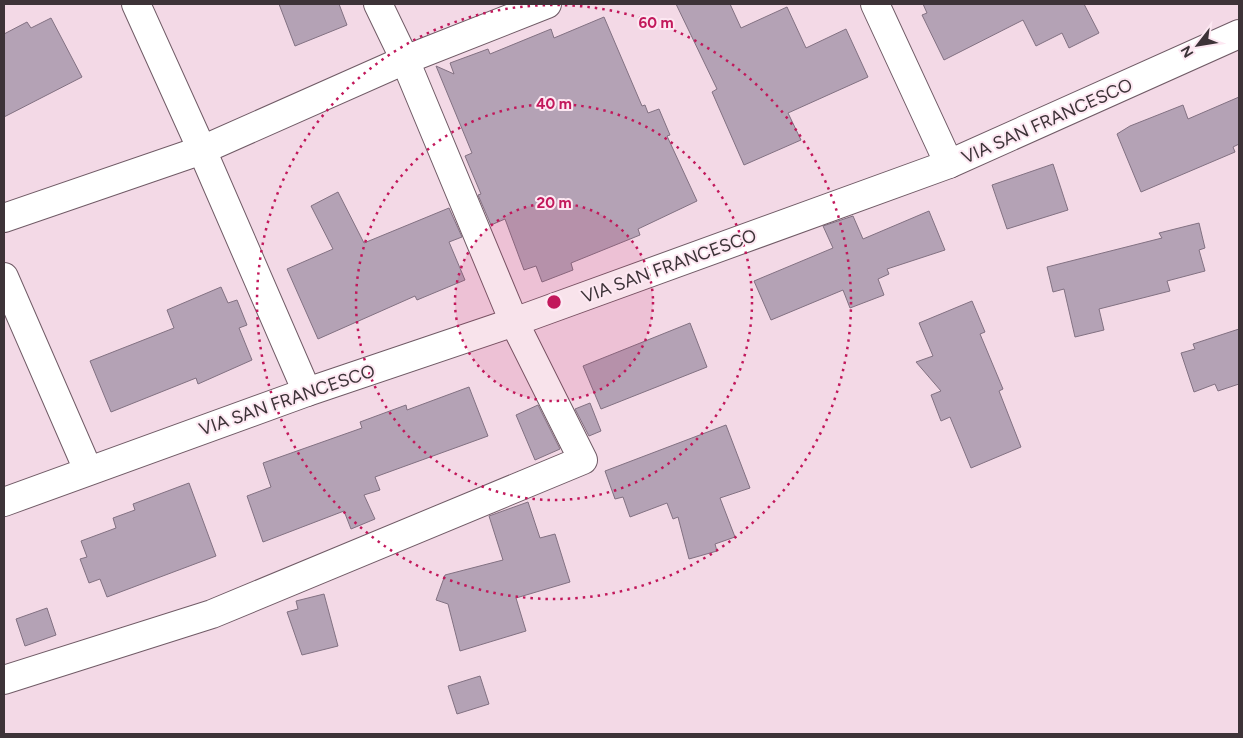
<svg xmlns="http://www.w3.org/2000/svg" width="1243" height="738" viewBox="0 0 1243 738" font-family="Figtree,sans-serif">
	<rect width="100%" height="100%" fill="#f3d9e6"/>
	<g fill="#b4a2b5" stroke="#827182">
		<polygon points="279,4 339,4 347,25 295,46"/>
		<polygon points="676,4 730,4 741,28 787,7 806,48 846,29 868,77 788,113 801,140 744,165 712,92 717,89"/>
		<polygon points="923,4 1084,4 1099,33 1069,48 1062,33 1036,46 1023,20 944,60 922,15 927,13"/>
		<polygon points="604,17 642,106 645,105 648,113 659,109 670,135 667,136 697,201 638,229 640,235 571,263 573,270 542,282 536,266 524,270 505,219 491,225 478,195 481,194 465,156 472,153 436,66 454,74 450,63 488,49 490,54 551,29 554,38"/>
		<polygon points="51,18 82,77 4,117 4,34 27,22 31,28"/>
		<polygon points="1239,97 1239,144 1233,147 1235,152 1141,192 1117,134 1130,126 1183,105 1188,119"/>
		<polygon points="1053,164 1068,210 1007,229 992,185"/>
		<polygon points="338,192 364,243 449,208 462,237 449,242 465,280 417,300 415,296 318,339 287,269 333,249 311,206"/>
		<polygon points="929,211 945,250 887,269 889,274 878,279 884,295 850,308 843,290 771,320 754,281 833,248 823,226 853,216 863,239"/>
		<polygon points="1199,223 1205,248 1199,250 1205,271 1167,281 1170,291 1099,309 1104,330 1075,337 1064,289 1053,292 1047,267 1162,238 1159,233"/>
		<polygon points="221,287 228,303 237,300 247,325 239,328 252,360 198,384 196,378 111,412 90,361 174,328 167,310"/>
		<polygon points="972,301 985,332 980,334 1003,389 999,391 1021,447 971,468 950,417 941,421 931,395 941,391 916,362 933,356 919,323"/>
		<polygon points="690,323 707,367 601,409 583,366"/>
		<polygon points="1239,329 1239,384 1218,391 1215,384 1194,392 1181,353 1195,349 1193,344"/>
		<polygon points="469,387 488,436 375,477 380,490 364,495 375,519 351,529 344,511 263,542 247,496 271,487 263,463 362,428 360,422 406,405 407,410"/>
		<polygon points="590,403 601,431 589,436 575,409"/>
		<polygon points="538,405 560,449 535,460 516,415"/>
		<polygon points="726,425 750,488 720,498 735,537 715,544 717,551 689,559 678,517 673,519 667,503 630,517 623,497 615,499 605,471"/>
		<polygon points="189,483 216,556 107,597 100,579 89,583 80,559 87,557 81,541 116,528 113,518 135,510 133,504"/>
		<polygon points="528,502 540,538 555,534 570,582 516,598 526,631 460,651 448,604 436,600 445,575 503,560 489,516"/>
		<polygon points="324,594 338,646 302,655 287,612 298,609 296,601"/>
		<polygon points="47,608 56,635 25,646 16,619"/>
		<polygon points="480,676 489,704 457,714 448,686"/>
	</g>
	<g fill="none" stroke-linecap="round" stroke-linejoin="round">
		<g stroke="#705b66" stroke-width="30">
			<g id="street">
				<polyline points="136,4 202,150 307,392"/>
				<polyline points="875,4 949,164"/>
				<polyline points="4,218 202,150 405,60 547,4"/>
				<polyline points="4,277 88,470"/>
				<polyline points="4,502 307,392 514,322 949,164 1239,34"/>
				<polyline points="4,680 212,614 583,460 514,322 405,60 378,4"/>
			</g>
		</g>
		<use href="#street" stroke="#fff" stroke-width="28"/>
	</g>
	<circle cx="554" cy="302" r="99" fill="#c2185b" fill-opacity=".12"/>
	<g fill="none" stroke="#c2185b" stroke-width="2.5" stroke-dasharray="2.5 5">
		<circle cx="554" cy="302" r="99"/>
		<circle cx="554" cy="302" r="198"/>
		<circle cx="554" cy="302" r="297"/>
	</g>
	<g text-anchor="middle" dominant-baseline="central" stroke-width="4" stroke-linejoin="round" paint-order="stroke">
		<g font-size="18" fill="#3d3338" stroke="#fde8f2">
			<text transform="translate(1047 121) rotate(-24)">VIA SAN FRANCESCO</text>
			<text transform="translate(669 266) rotate(-20)">VIA SAN FRANCESCO</text>
			<text transform="translate(287 400) rotate(-19)">VIA SAN FRANCESCO</text>
		</g>
	</g>
	<circle cx="554" cy="302" r="8" fill="#c2185b" stroke="#fde8f2" stroke-width="2.5"/>
	<g font-size="15" text-anchor="middle" font-weight="bold" fill="#c2185b" stroke="#fde8f2" stroke-width="4" stroke-linejoin="round" paint-order="stroke">
		<text x="656" y="28">60 m</text>
		<text x="554" y="109">40 m</text>
		<text x="554" y="208">20 m</text>
	</g>
	<rect width="1243" height="738" fill="none" stroke="#3d3338" stroke-width="10"/>
	<g transform="translate(1198 45) rotate(239)" stroke="#fde8f2" stroke-width="4" paint-order="stroke">
	<path d="M0-4L9 19L0 12L-9 19Z" fill="#3d3338"/>
	<text y="-8" font-size="14" font-weight="bold" text-anchor="middle" fill="#3d3338">N</text>
	</g>
</svg>
